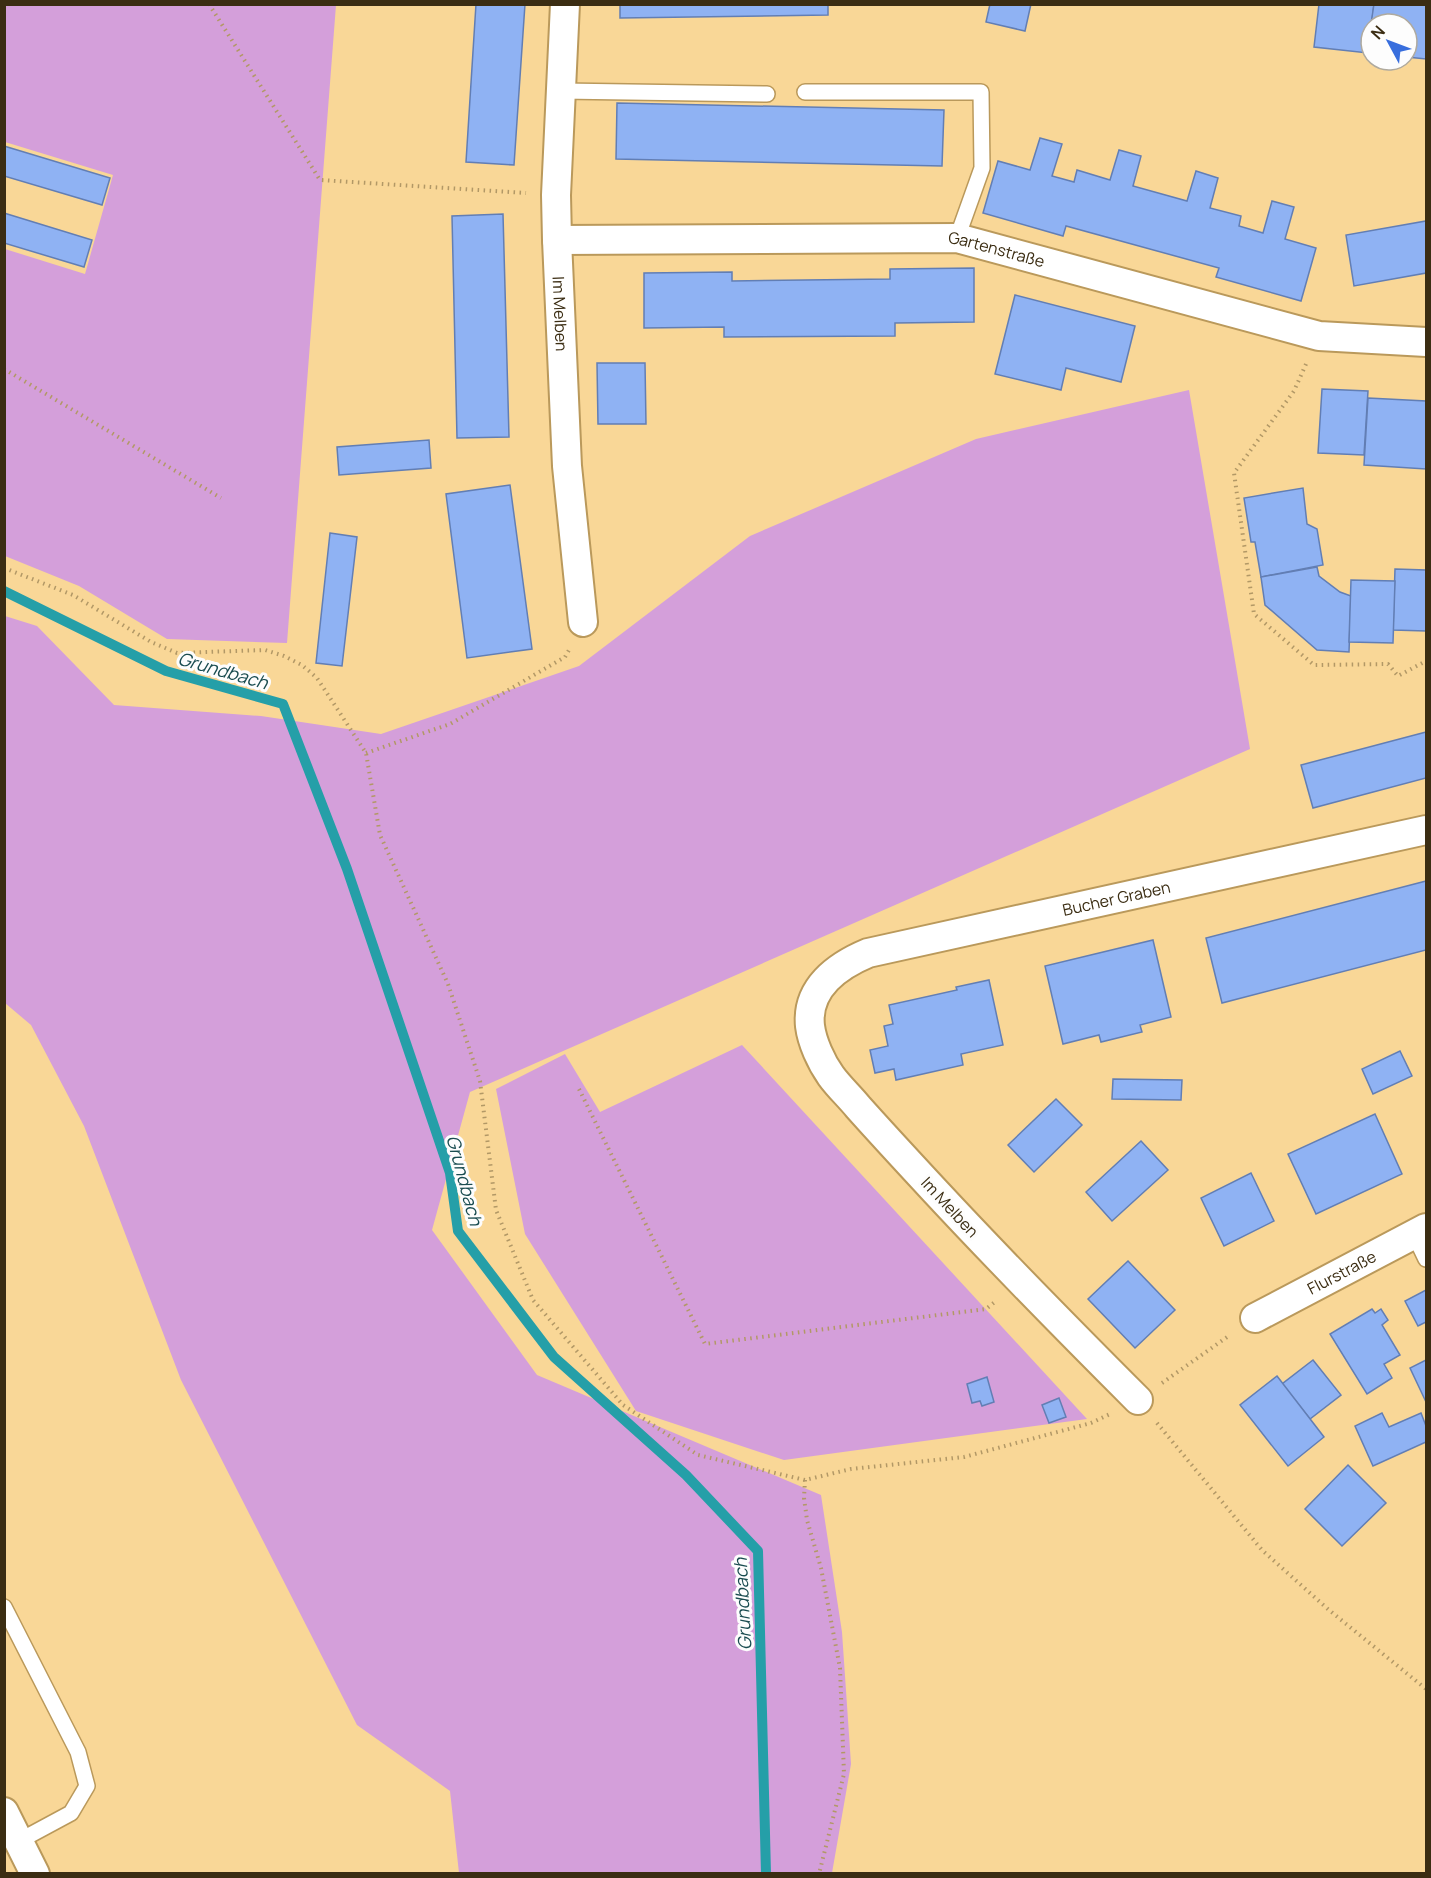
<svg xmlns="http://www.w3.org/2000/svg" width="1431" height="1878" viewBox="0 0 1431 1878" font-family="Manrope,sans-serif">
	<rect width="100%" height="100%" fill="#f9d797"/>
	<g fill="#d49fda">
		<polygon points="5,4 336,5 287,643 167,639 79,586 5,556 5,249 85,274 113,175 5,142"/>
		<polygon points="1189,390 1250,749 470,1092 432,1230 537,1375 821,1495 842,1632 851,1764 832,1873 459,1873 450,1791 357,1725 181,1380 84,1126 31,1025 5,1003 5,616 37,626 114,705 261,716 381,734 579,666 750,536 976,439"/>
		<polygon points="742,1045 1087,1419 784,1460 636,1411 525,1234 496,1089 565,1054 600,1112"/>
	</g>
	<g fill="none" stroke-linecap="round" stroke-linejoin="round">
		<polyline stroke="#259fa8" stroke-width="10" points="4,591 166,671 283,704 347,869 450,1173 458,1231 554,1357 686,1475 758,1551 766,1874"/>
	</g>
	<g fill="#8fb2f3" stroke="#627eb4" stroke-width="1.5">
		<polygon points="476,4 525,4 514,165 466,162"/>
		<polygon points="620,4 828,4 828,15 620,18"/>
		<polygon points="990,4 1031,4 1025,31 986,22"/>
		<polygon points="1319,4 1374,4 1368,53 1314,47"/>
		<polygon points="1374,4 1426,4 1426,59 1407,57 1407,24 1371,24"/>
		<polygon points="617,103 944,110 942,166 616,159"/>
		<polygon points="1040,138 1062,144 1052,176 1074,182 1077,170 1110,180 1119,150 1141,156 1133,186 1187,201 1196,171 1218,178 1210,208 1241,216 1239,226 1263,233 1272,201 1294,207 1285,239 1316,248 1301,301 1216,277 1219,268 1066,226 1063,236 983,213 998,161 1030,170"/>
		<polygon points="4,146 110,178 102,205 4,176"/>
		<polygon points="4,213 92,240 84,267 4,243"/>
		<polygon points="503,214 509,437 457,438 452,216"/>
		<polygon points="1426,221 1426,273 1354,286 1346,235"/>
		<polygon points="974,268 974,322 895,323 895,336 724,337 724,327 644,328 644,273 732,272 732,281 890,279 890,269"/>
		<polygon points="1015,295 1135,326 1121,382 1066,368 1061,390 995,374"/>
		<polygon points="597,363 645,363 646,424 598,424"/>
		<polygon points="1322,389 1368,391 1364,455 1318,453"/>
		<polygon points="1368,398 1426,401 1426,469 1364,465"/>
		<polygon points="429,440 431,468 339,475 337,447"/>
		<polygon points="510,485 532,649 467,658 446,494"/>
		<polygon points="1303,488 1307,524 1317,529 1323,565 1261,577 1255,542 1251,542 1244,498"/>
		<polygon points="330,533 357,537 342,666 316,663"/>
		<polygon points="1317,567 1319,576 1340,592 1351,596 1349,652 1317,650 1265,605 1261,577"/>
		<polygon points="1395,569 1426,570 1426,631 1393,630"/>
		<polygon points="1351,580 1395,581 1393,643 1349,642"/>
		<polygon points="1426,732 1426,778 1313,808 1301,765"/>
		<polygon points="1426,881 1426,950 1222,1003 1206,938"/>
		<polygon points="1153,940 1171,1017 1140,1025 1142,1032 1101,1042 1099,1035 1063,1044 1045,966"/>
		<polygon points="989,980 1003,1045 961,1054 963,1065 896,1080 894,1069 875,1073 870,1050 888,1046 884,1026 893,1024 889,1005 957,990 956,987"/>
		<polygon points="1400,1051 1412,1076 1373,1094 1362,1069"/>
		<polygon points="1113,1079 1182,1080 1181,1100 1112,1099"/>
		<polygon points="1056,1099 1082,1125 1034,1172 1008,1145"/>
		<polygon points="1375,1114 1402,1174 1316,1214 1288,1154"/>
		<polygon points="1141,1141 1168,1170 1112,1221 1086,1192"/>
		<polygon points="1251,1173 1274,1221 1224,1246 1201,1198"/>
		<polygon points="1128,1261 1175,1310 1135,1348 1088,1299"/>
		<polygon points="1426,1290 1426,1322 1418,1326 1405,1301"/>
		<polygon points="1372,1309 1375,1313 1381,1309 1388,1320 1382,1325 1400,1355 1384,1364 1392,1378 1367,1394 1330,1334"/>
		<polygon points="1313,1360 1341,1395 1310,1419 1282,1384"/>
		<polygon points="1426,1360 1426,1402 1410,1368"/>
		<polygon points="1277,1376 1324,1437 1288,1466 1240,1405"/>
		<polygon points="987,1377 994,1402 982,1406 980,1401 972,1403 967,1384"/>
		<polygon points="1059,1398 1066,1417 1049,1423 1042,1405"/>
		<polygon points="1382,1413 1389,1427 1421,1413 1426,1426 1426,1442 1373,1466 1355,1426"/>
		<polygon points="1348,1465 1386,1503 1342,1546 1305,1509"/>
	</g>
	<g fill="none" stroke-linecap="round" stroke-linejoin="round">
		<g stroke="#ba995b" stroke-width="18">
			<g id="service">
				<polyline points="561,91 767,94"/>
				<polyline points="805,92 981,92 982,168 957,238"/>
				<polyline points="1414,1234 1426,1259"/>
				<polyline points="4,1607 78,1752 87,1786 71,1813 19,1841"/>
			</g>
		</g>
		<g stroke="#ba995b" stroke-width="32">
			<g id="minor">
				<path id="s1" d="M565,4L556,195L557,240L567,466L583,622"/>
				<path id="s2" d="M557,240L957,238L1319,336L1426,342"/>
				<path id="s3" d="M1255,1318L1426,1228"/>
				<path id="s4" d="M1138,1400C1069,1331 1001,1262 935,1191C909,1163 883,1135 858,1107C849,1096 839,1087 831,1076C821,1062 812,1042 810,1026C806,988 837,966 868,953L1426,830"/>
				<polyline points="4,1812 35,1874"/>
			</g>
		</g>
		<g stroke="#b29866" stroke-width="4" stroke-dasharray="1.5 4.5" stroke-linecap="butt">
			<polyline points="209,4 320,180 526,193"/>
			<polyline points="1306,364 1294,391 1234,473 1254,614 1314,665 1388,664 1398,676 1426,661"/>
			<polyline points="4,369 221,498"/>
			<polyline points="4,568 73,595 151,642 177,653 265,650 284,656 302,665 317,678 366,753 380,835 448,984 480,1081 496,1210 533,1300 623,1405 698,1455 805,1480 851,1469 964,1457 1091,1423 1110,1414"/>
			<polyline points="366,753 450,724 565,657 569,650"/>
			<polyline points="579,1089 705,1344 986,1309 996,1301"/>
			<polyline points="1162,1383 1230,1335"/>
			<polyline points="1157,1423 1262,1550 1329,1610 1426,1689"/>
			<polyline points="805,1480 804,1498 807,1520 821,1568 840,1668 844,1774 819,1874"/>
		</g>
		<use href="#service" stroke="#fff" stroke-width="15"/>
		<use href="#minor" stroke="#fff" stroke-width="28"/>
	</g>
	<g text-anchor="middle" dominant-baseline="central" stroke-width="6" stroke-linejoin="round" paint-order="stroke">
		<g font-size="16" fill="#3b2d13" stroke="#fdfdfd">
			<text stroke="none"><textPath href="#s2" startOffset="441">Gartenstraße</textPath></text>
			<text stroke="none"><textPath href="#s1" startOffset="310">Im Melben</textPath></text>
			<text stroke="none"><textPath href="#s4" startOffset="856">Bucher Graben</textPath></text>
			<text transform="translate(950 1207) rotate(47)">Im Melben</text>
			<text stroke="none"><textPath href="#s3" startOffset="98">Flurstraße</textPath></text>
		</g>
		<g font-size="18" font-style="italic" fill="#1a4c50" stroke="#fdfdfd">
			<text transform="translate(223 670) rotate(16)">Grundbach</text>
			<text transform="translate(465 1180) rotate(75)">Grundbach</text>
			<text transform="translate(742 1604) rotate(-93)">Grundbach</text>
		</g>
	</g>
	<rect width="1431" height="1878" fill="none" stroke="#3b2d13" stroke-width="12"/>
	<g transform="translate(1389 42) rotate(311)"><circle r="28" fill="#fdfdfd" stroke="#afaa9f" stroke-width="1.5"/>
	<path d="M0-4.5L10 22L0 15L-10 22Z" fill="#386edd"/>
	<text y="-9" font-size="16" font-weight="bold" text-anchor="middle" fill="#3b2d13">N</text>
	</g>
</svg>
